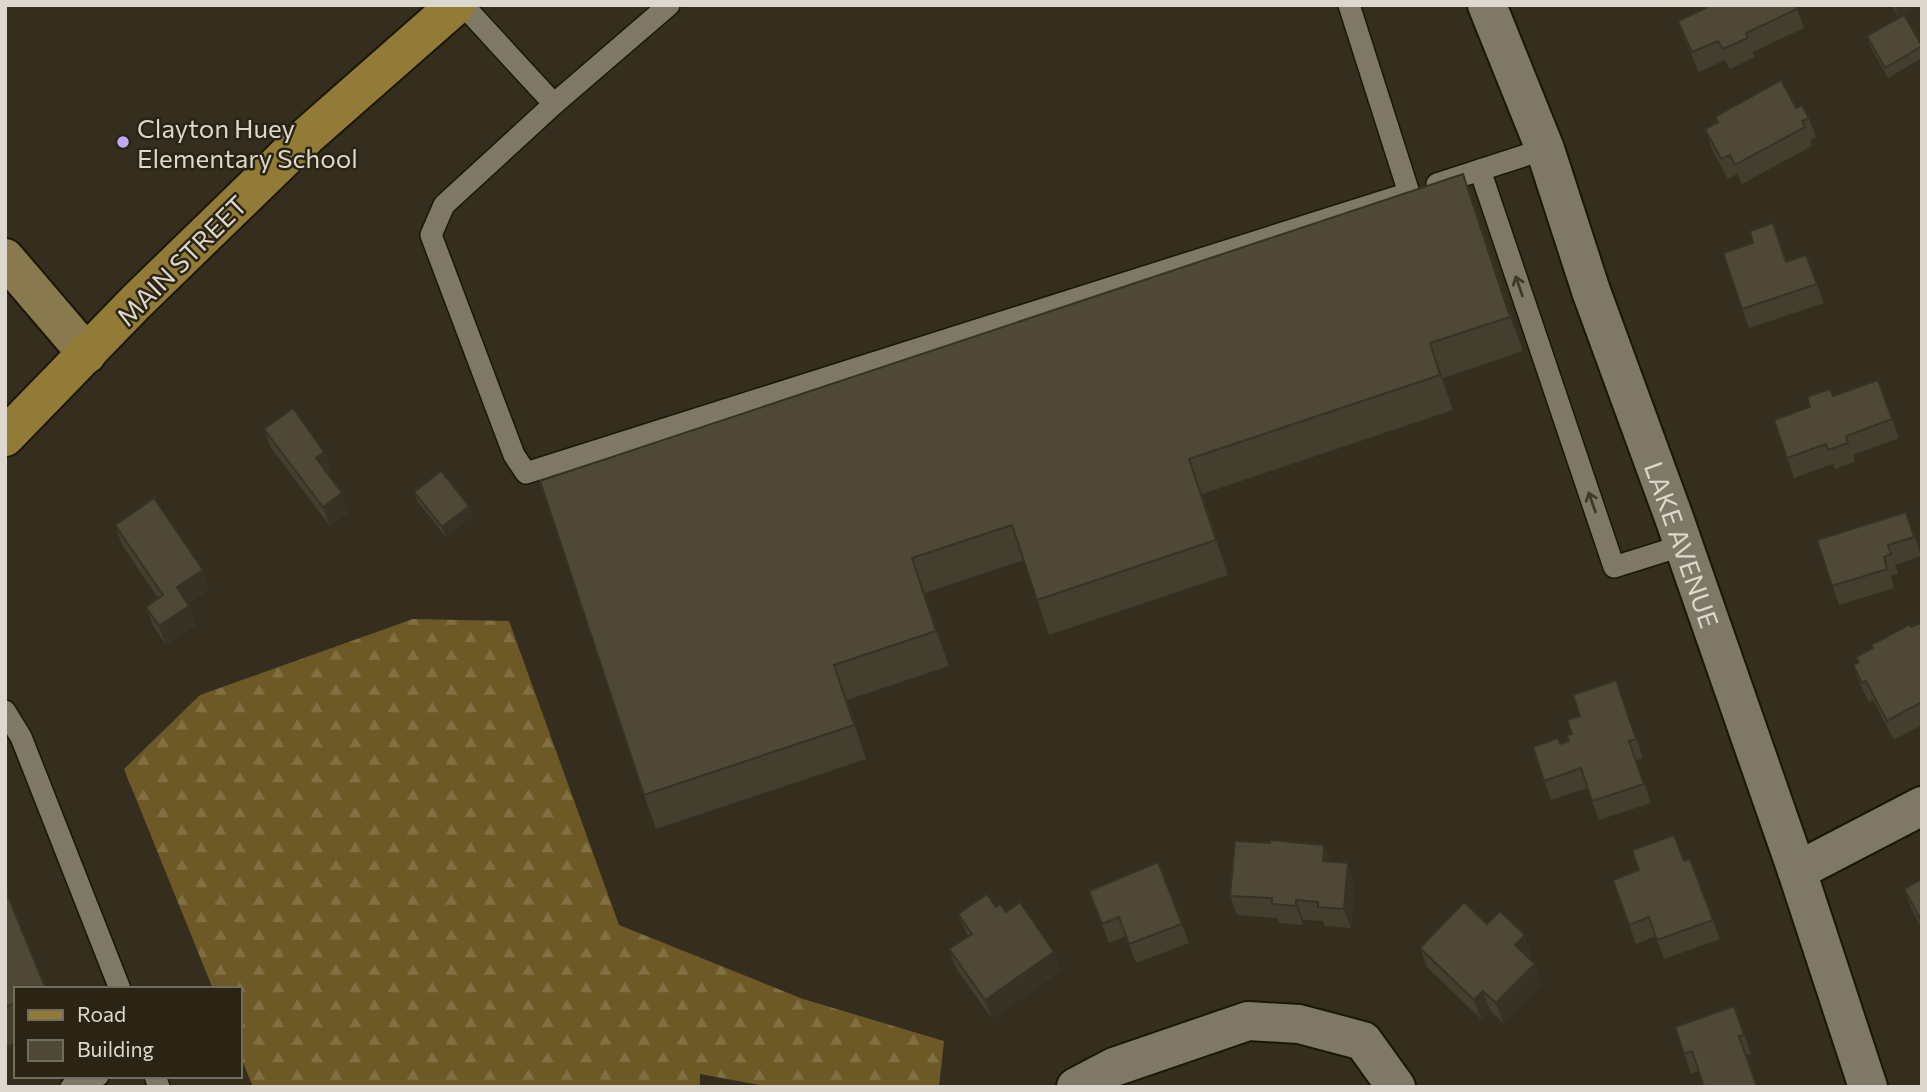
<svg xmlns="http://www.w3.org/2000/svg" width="1927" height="1092" viewBox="0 0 1927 1092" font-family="Commissioner,sans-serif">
	<defs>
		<pattern id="forest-firs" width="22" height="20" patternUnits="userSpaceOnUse" patternTransform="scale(1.75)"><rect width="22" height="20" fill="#6d5925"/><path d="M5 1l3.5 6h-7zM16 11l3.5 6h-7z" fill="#817043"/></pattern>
	</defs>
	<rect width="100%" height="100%" fill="#352e1e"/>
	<polygon fill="url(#forest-firs)" points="413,619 509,621 619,925 803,999 944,1041 939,1087 771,1087 700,1074 700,1087 253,1087 240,1055 240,989 213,989 124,769 200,695"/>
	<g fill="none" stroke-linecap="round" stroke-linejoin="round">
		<g stroke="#1c1607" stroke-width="24">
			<g id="lane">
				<polyline points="463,5 554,104 444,205 431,235 514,455 526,473 1406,194"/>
				<polyline points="1349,5 1409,193"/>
				<polyline points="554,104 669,5"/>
				<polyline points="1480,170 1614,567 1684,545"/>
				<polyline points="1437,184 1545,149"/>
				<polyline points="5,711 21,737 120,989"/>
				<polyline points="155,1076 159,1087"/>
				<polyline points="71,1087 98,1076"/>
			</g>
		</g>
		<g stroke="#1c1607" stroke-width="42">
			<g id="street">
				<path id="s1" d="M1487,5L1545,149L1591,291L1673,515L1797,871L1868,1087"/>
				<polyline points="1797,871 1922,806"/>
				<polyline points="1076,1087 1114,1067 1248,1021 1299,1024 1363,1041 1396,1087"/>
			</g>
		</g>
		<g stroke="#1c1607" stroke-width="42">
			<polyline id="secondary" points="5,258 87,354"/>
		</g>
		<g stroke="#1c1607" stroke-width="42">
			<polyline id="primary" points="5,437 136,302 307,136 456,5"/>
		</g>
		<use href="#lane" stroke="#7f7866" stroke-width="21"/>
		<use href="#street" stroke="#7f7866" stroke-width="38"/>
		<use href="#secondary" stroke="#88794e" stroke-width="38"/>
		<use href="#primary" stroke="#927a37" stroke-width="38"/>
	</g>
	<g fill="#443e2f">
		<polygon points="1703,5 1796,5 1804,28 1753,52 1755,57 1730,69 1725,60 1699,72 1685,40 1678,21 1705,9"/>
		<polygon points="1891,5 1919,5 1904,15 1922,46 1922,58 1888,78 1870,46 1867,36 1899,18"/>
		<polygon points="1796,108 1809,118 1816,137 1810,140 1812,146 1742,184 1737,174 1728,179 1712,149 1705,129 1717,122 1715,117"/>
		<polygon points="1476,209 1523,351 1443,378 1453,410 1202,494 1228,575 1049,635 1024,560 925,593 949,666 847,700 866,759 656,829 644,795 540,481"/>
		<polygon points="1753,243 1786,261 1806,255 1824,303 1749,328 1742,309"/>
		<polygon points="1878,380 1899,438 1853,455 1855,462 1835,469 1833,464 1794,478 1774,420 1810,407 1833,396"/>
		<polygon points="264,429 324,452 331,471 328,473 349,512 330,526 271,448"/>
		<polygon points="414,492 469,506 473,516 446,537 418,502"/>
		<polygon points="115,525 210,589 188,604 196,625 166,645 153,626 146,607 158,598 122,545"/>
		<polygon points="1913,532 1921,556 1895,565 1898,574 1891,576 1894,588 1839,605 1817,540"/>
		<polygon points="1922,622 1922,725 1894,740 1873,700 1869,702 1860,684 1853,665 1858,662 1856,657"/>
		<polygon points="1616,680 1643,758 1636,760 1651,803 1599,820 1587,788 1551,800 1533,747 1560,744 1569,741 1580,716"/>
		<polygon points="1270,843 1330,862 1355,883 1351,928 1325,926 1323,921 1303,920 1303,925 1279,923 1277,918 1237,915 1230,896"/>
		<polygon points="1690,859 1720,939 1664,959 1656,936 1636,944 1613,880"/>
		<polygon points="1158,862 1189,943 1136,963 1126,936 1109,943 1089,891"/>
		<polygon points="1922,879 1922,929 1911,908 1904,889"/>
		<polygon points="5,889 16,989 16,1042 5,1047"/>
		<polygon points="996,907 1006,912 1054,952 1061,971 992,1019 956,968 949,949 968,936 958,914"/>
		<polygon points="1487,924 1532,954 1528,958 1542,984 1503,1023 1490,1010 1481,1019 1427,967 1420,948"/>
		<polygon points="1734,1006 1751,1054 1691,1074 1675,1027"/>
	</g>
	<g fill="#373226">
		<polygon points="1901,5 1919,5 1919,6 1899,19 1896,9"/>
		<polygon points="1463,174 1476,209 1523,351 1510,317"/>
		<polygon points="1430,343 1443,378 1453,410 1440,375"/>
		<polygon points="324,452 331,471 323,477 316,458"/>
		<polygon points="1189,459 1202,494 1228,575 1216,540"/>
		<polygon points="342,493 349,512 330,526 323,507"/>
		<polygon points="469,506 473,516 446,537 442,527"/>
		<polygon points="912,558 925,593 949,666 936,631"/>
		<polygon points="203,570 210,589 184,607 177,587"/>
		<polygon points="189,606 196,625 166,645 159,626"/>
		<polygon points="834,665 847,700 866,759 854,725"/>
		<polygon points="1324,845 1331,864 1323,861"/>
		<polygon points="1348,863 1355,883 1351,928 1344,909"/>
		<polygon points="1296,900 1303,920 1303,925 1296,906"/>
		<polygon points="1525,935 1532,954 1522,965 1515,945"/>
		<polygon points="1054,952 1061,971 992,1019 985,1000"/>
		<polygon points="1535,964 1542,984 1503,1023 1496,1003"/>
		<polygon points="1483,991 1490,1010 1481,1019 1474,1000"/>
	</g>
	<g fill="#4f4837" stroke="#373226" stroke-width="2">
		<polygon points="1705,5 1796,5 1797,9 1746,33 1748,38 1723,49 1718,41 1692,52 1678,21 1706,8"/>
		<polygon points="1904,15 1922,46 1885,68 1867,36"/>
		<polygon points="1781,80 1796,108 1802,105 1809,118 1802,121 1805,127 1735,165 1730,155 1721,159 1705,129 1718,122 1715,117"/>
		<polygon points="1463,174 1510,317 1430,343 1440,375 1189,459 1216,540 1037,600 1012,525 912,558 936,631 834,665 854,725 644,795 540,481"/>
		<polygon points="1773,223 1786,262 1806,255 1817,284 1742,309 1723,253 1753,243 1750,231"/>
		<polygon points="1878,380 1892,419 1846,436 1848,443 1828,450 1826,444 1787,458 1774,420 1810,407 1807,397 1830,389 1833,396"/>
		<polygon points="293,408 324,452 316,458 342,493 323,507 264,429"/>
		<polygon points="441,471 469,506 442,527 414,492"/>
		<polygon points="154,498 203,570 177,587 189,606 159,626 146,607 163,595 115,525"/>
		<polygon points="1906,512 1914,537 1888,545 1891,554 1884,557 1887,569 1832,586 1817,540"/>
		<polygon points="1922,622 1922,702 1887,721 1866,681 1862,683 1853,665 1859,662 1856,657 1873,648 1871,645 1910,624 1911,627"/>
		<polygon points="1616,680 1636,739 1629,741 1644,784 1592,801 1581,768 1544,781 1533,747 1558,738 1560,744 1569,741 1567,735 1572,734 1567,720 1580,716 1573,695"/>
		<polygon points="1674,835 1684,861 1690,859 1713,920 1657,940 1649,917 1629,925 1613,880 1639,870 1632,850"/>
		<polygon points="1270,840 1324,845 1323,861 1348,863 1344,909 1318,907 1318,902 1296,900 1296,906 1272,904 1272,898 1230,896 1235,841 1270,843"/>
		<polygon points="1158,862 1182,924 1129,944 1119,917 1102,924 1089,891"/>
		<polygon points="1922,879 1922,922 1904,889"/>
		<polygon points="5,889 46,989 16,989 16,1003 5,1007"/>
		<polygon points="987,894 996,907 1000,904 1006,912 1020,902 1054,952 985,1000 949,949 972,934 958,914"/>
		<polygon points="1464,902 1487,924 1500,911 1525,935 1515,945 1535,964 1496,1003 1483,991 1474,1000 1420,948"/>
		<polygon points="1734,1006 1744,1035 1739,1036 1757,1087 1704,1087 1692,1051 1684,1054 1675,1027"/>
	</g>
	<defs><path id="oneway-shaft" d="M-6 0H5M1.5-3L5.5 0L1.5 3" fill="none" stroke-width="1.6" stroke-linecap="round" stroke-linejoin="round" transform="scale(1.75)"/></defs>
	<g stroke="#403929">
		<use href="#oneway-shaft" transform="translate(1519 286) rotate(-109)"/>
		<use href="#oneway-shaft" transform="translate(1592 502) rotate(-109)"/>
	</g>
	<circle fill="#bfa9f4" stroke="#2b2415" stroke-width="2.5" cx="123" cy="142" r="7"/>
	<g text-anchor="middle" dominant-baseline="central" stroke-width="5" stroke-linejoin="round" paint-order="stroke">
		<g font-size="26" fill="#dcd8ce" stroke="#2b2415" text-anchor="start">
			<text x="137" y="127">Clayton Huey<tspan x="137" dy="30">Elementary School</tspan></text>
		</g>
		<g font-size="26" fill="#dcd8ce" stroke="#2b2415">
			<text transform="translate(181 260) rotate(-45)">MAIN STREET</text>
			<text stroke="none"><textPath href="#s1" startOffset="574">LAKE AVENUE</textPath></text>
		</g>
	</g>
	<rect width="1927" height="1092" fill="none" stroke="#dcd8ce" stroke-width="14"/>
	<rect x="14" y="987" width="228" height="91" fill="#2b2415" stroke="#726c5f" stroke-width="2"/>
	<rect x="28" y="1010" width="35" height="10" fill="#927a37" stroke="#726c5f" stroke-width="2"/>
	<text x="77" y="1022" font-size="21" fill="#dcd8ce">Road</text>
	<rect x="28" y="1040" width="35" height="21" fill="#4f4837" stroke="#726c5f" stroke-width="2"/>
	<text x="77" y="1057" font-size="21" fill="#dcd8ce">Building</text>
</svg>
